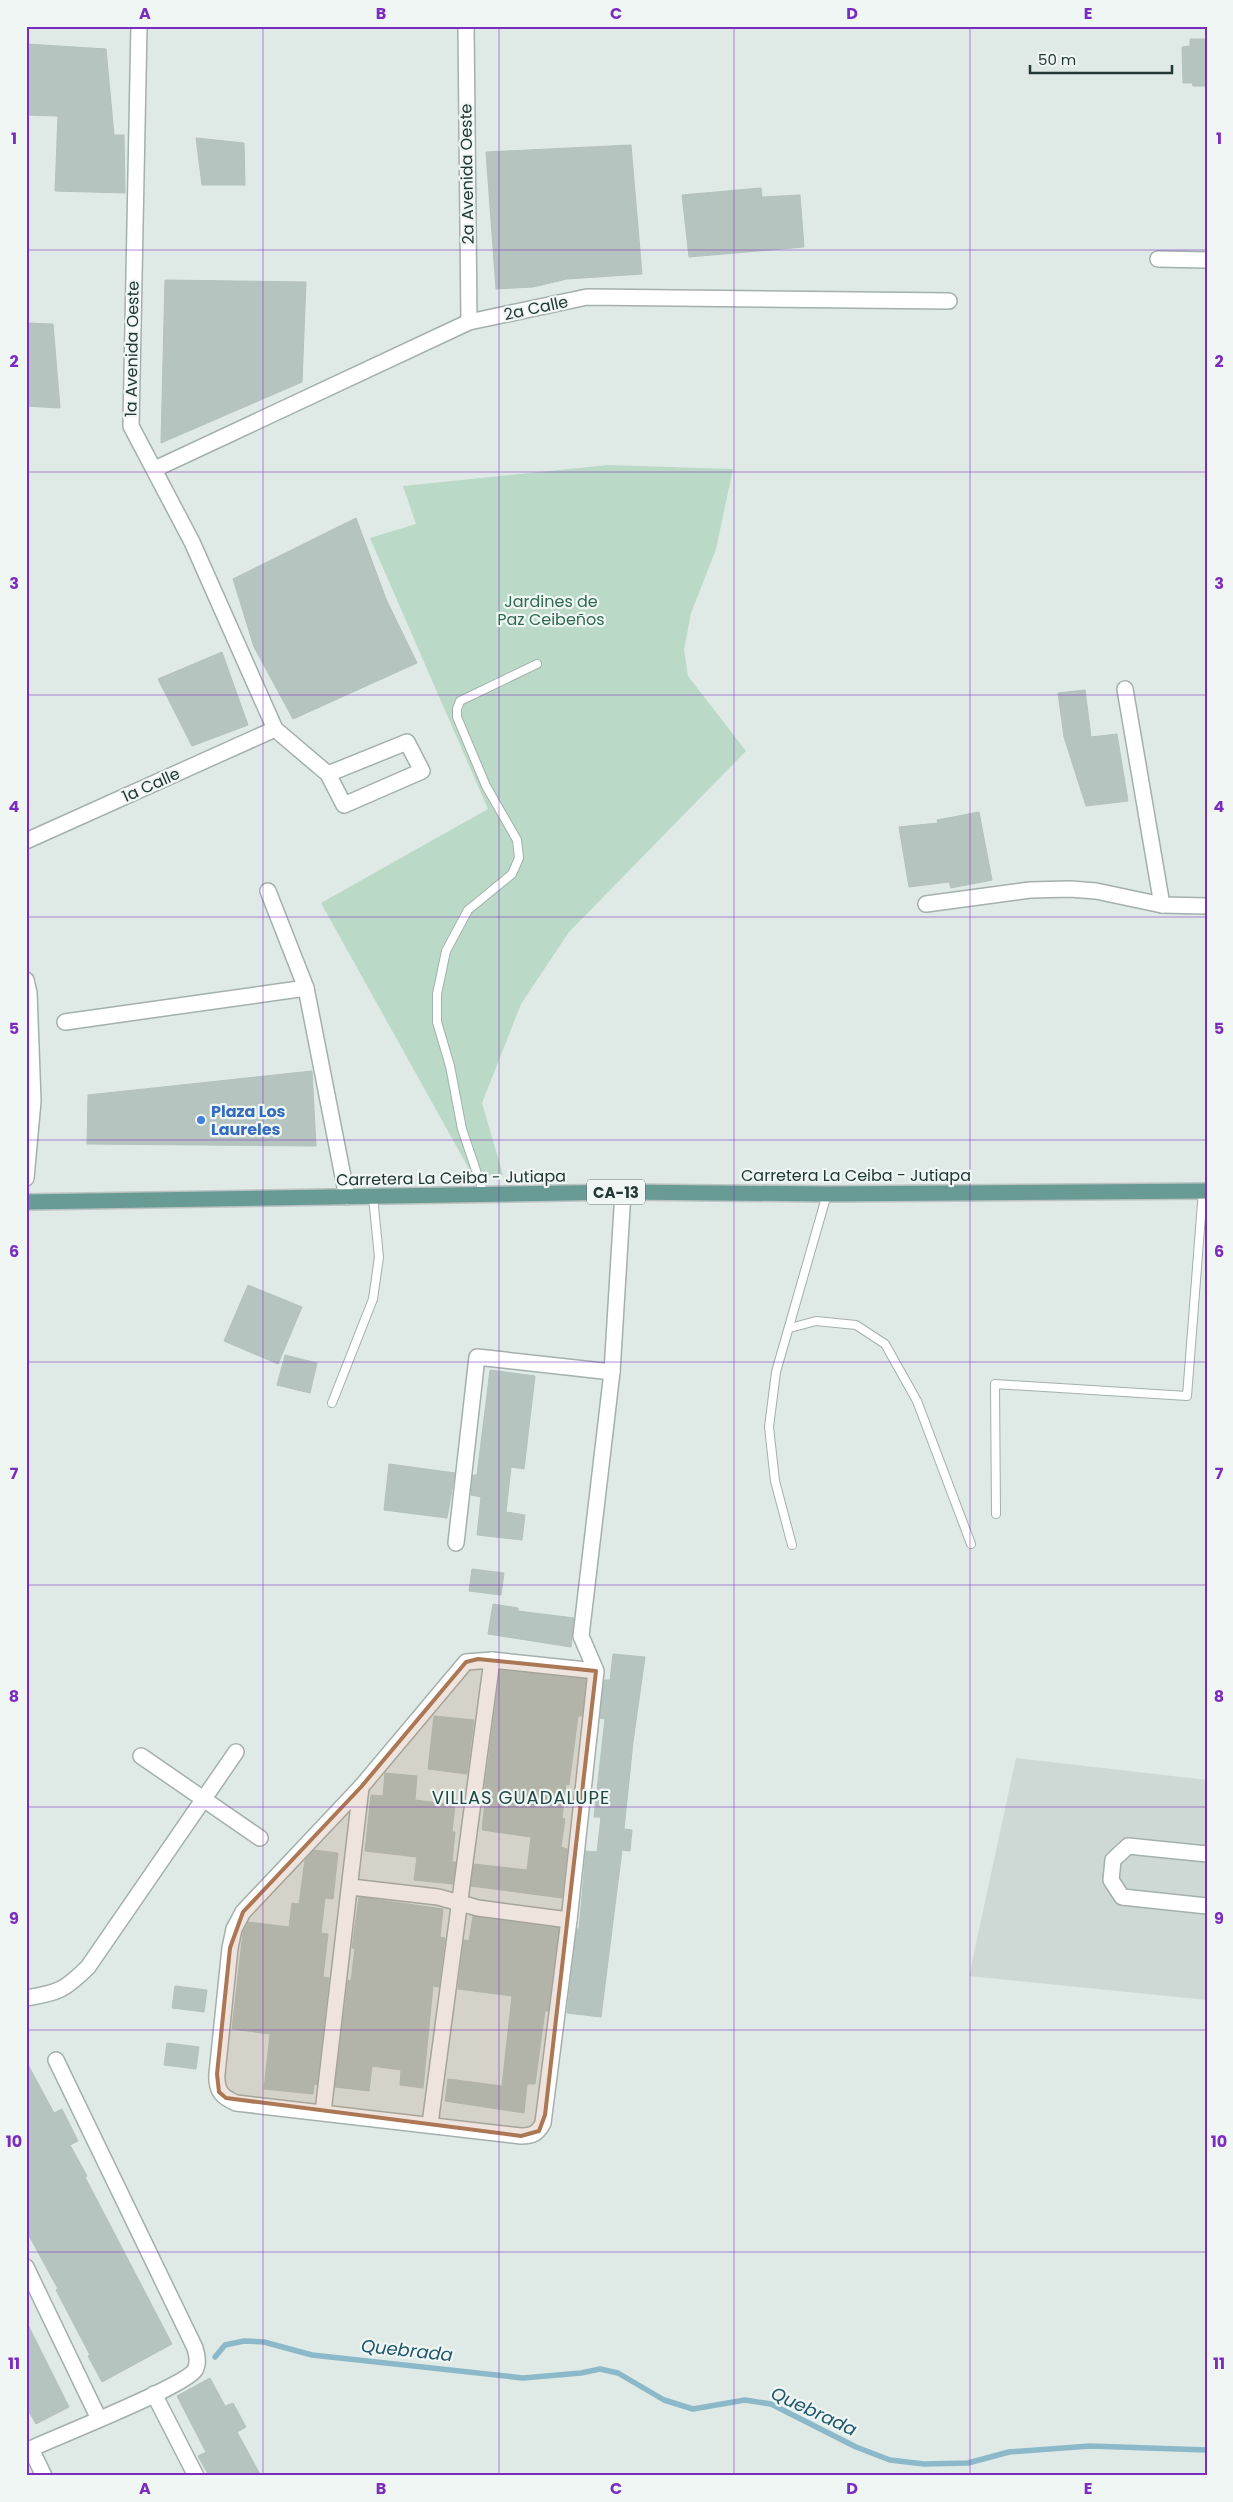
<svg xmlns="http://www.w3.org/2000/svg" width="1233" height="2502" viewBox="0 0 1233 2502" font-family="Poppins,sans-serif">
	<rect width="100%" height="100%" fill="#dfe9e6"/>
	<polygon fill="#ced9d5" points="1016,1758 1207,1780 1207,2000 969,1976"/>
	<polygon fill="#bad9c6" points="608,465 733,469 716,549 691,613 684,650 688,676 746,751 569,932 521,1004 482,1103 503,1175 473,1176 321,903 488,809 370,538 416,524 403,486"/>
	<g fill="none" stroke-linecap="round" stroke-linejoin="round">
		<polyline stroke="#8bb9ca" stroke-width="5.5" points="215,2357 225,2345 244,2341 264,2342 312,2355 523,2378 581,2373 600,2369 618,2373 664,2400 693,2409 745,2400 771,2404 856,2447 890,2460 924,2464 968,2463 1009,2452 1090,2446 1207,2450"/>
	</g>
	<g fill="#b5c4bf" stroke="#b3c2be">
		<polygon points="1190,39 1207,39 1207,86 1193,86 1192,83 1183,83 1182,47 1190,46"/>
		<polygon points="26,44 106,49 114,135 124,135 125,193 55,191 58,116 26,115"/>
		<polygon points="196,138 244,143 245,185 202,185"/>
		<polygon points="631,145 642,274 567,279 533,287 496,289 486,152"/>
		<polygon points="761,188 762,197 800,195 804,247 689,257 682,195"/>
		<polygon points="165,280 306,282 302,382 161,443"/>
		<polygon points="26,323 53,324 60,408 26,406"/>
		<polygon points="356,518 386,599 417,663 293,719 254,647 233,579"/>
		<polygon points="222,652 248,725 192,746 158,679"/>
		<polygon points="1085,690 1091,737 1117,734 1128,801 1086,806 1064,737 1058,693"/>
		<polygon points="979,812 992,880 951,888 949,882 909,887 899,827 938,823 937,820"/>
		<polygon points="312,1071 316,1146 87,1144 88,1095"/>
		<polygon points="248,1285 302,1307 278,1364 224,1341"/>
		<polygon points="285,1355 317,1363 310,1393 277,1385"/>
		<polygon points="490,1370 535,1376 524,1469 511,1467 506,1512 525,1515 522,1540 477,1535 481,1497 471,1495 473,1475 477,1475"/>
		<polygon points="389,1464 455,1473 447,1518 384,1510"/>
		<polygon points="472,1569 504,1573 501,1595 469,1591"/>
		<polygon points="493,1604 518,1608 518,1611 574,1618 571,1647 488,1634"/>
		<polygon points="613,1654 645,1657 633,1742 624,1829 632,1830 630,1851 622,1850 601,2017 567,2013 577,1929 579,1929 586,1851 597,1852 601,1817 594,1817 605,1719 600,1718 604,1680 610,1680"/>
		<polygon points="500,1670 586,1679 582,1716 578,1716 569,1785 566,1784 562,1818 565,1819 561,1847 567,1849 562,1898 471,1886 474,1864 527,1870 531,1837 482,1830 485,1802 483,1802"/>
		<polygon points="434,1716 474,1720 467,1774 428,1769"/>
		<polygon points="385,1773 417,1776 415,1800 455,1805 452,1832 455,1832 452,1862 456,1862 453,1884 414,1880 417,1857 365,1851 371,1795 383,1796"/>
		<polygon points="314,1850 338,1853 333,1899 325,1898 321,1933 328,1934 323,1977 329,1978 317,2085 314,2084 313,2094 264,2089 270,2034 232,2029 243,1932 248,1922 289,1927 292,1903 299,1904 305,1860"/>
		<polygon points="359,1897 443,1909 440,1937 445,1938 439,1987 433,1986 423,2088 400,2085 401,2070 372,2066 369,2091 335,2087 348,1980 351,1981 355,1948 352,1948"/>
		<polygon points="473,1916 559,1928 548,2011 545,2011 535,2084 527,2084 524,2113 445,2101 448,2079 502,2086 512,1996 458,1989 464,1940 469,1941"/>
		<polygon points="175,1986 207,1990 204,2012 172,2008"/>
		<polygon points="167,2043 199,2047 196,2069 164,2065"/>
		<polygon points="26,2061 54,2113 62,2109 78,2141 70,2145 87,2176 85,2177 172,2344 102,2382 88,2356 90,2355 56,2290 58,2289 26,2230"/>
		<polygon points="26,2321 69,2407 36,2424 26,2406"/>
		<polygon points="210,2378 225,2406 233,2403 246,2427 237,2432 261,2476 209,2476 198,2456 206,2452 177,2396"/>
	</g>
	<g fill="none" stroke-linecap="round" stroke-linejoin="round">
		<g stroke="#a3b0ad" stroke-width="10">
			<g id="service">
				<polyline points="484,1194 462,1129 450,1066 437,1022 437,994 446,951 468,910 512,874 519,858 517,840 486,786 457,717 457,709 460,701 537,664"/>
				<polyline points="790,1328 816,1321 856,1325 885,1344 917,1401 971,1544"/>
				<polyline points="332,1403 373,1299 379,1257 373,1197"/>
				<polyline points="996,1514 995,1384 1187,1396 1203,1190"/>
				<polyline points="792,1545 775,1481 769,1427 776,1372 827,1194"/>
			</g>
		</g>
		<g stroke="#a3b0ad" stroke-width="18">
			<g id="minor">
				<polyline points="139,26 131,426 192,542 275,729 328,774 344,805 422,771 407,742 328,774"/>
				<polyline points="466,26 469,322"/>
				<polyline points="1158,259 1207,260"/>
				<polyline points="155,469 469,322 587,297 949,301"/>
				<polyline points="1125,689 1162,905"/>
				<polyline points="26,841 275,729"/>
				<polyline points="926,904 1030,890 1070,889 1096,891 1162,905 1207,906"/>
				<polyline points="26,980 29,993 33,1101 26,1178"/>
				<polyline points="306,988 347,1197"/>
				<polyline points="65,1022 306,988 268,891"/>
				<polyline points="456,1543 477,1357 612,1372"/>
				<path d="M596,1671L492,1660L466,1662L361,1787L243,1912L234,1929L230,1948L217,2074C216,2091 222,2097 236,2103L521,2136C533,2136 538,2133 543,2123L569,1920L596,1671L581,1636L612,1372L623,1192"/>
				<polyline points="141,1756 260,1838"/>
				<polyline points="1207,1854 1128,1846 1113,1860 1111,1880 1122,1897 1207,1906"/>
				<polyline points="351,1887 438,1897 478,1908 569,1920"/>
				<path d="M26,1998C58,1993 65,1990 88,1967L236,1752"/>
				<polyline points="323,2112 361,1787"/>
				<polyline points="430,2124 492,1660"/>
				<polyline points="26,2267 99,2419"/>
				<polyline points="154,2394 196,2476"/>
				<polyline points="31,2449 44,2476"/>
				<path d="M26,2451C53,2438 184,2387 195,2370C199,2363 197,2355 195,2348L56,2060"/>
			</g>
		</g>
		<g stroke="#bdc3c2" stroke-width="18">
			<polyline id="primary" points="26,1202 623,1192 827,1194 1207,1191"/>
		</g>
		<use href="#service" stroke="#fff" stroke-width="8"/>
		<use href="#minor" stroke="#fff" stroke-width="15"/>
		<use href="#primary" stroke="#679b94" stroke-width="15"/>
	</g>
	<path fill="#ab7754" fill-opacity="0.2" stroke="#ab7754" stroke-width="4" stroke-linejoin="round" d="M478,1659L596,1671L545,2115L539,2131L521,2136L226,2098L219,2092L217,2074L230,1948L243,1912L361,1787L466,1662Z"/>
	<path fill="none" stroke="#7b2cbf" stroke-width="1" stroke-opacity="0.55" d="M263,26V2476M499,26V2476M734,26V2476M970,26V2476M26,250H1207M26,472H1207M26,695H1207M26,917H1207M26,1140H1207M26,1362H1207M26,1585H1207M26,1807H1207M26,2030H1207M26,2252H1207"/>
	<circle fill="#3f7fe0" stroke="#eff6f4" stroke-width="2" cx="201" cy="1120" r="5"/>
	<g text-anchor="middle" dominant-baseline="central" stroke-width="4.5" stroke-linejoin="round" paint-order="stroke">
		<rect fill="#eff6f4" stroke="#60716e" stroke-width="1" x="587" y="1179.5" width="58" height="25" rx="4"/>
		<g font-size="15" font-weight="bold" fill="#223835">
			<text x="616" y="1192">CA-13</text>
		</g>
		<g font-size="16" fill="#223835" stroke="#eff6f4">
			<text transform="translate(467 174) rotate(-91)">2a Avenida Oeste</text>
			<text transform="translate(536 308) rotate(-12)">2a Calle</text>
			<text transform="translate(132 349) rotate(-89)">1a Avenida Oeste</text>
			<text transform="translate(151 785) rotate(-24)">1a Calle</text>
			<text x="856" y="1175">Carretera La Ceiba - Jutiapa</text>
			<text transform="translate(451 1178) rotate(-1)">Carretera La Ceiba - Jutiapa</text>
		</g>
		<g font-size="16" fill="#2f6b4e" stroke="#eff6f4">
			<text x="551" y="601">Jardines de<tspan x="551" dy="18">Paz Ceibeños</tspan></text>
		</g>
		<g font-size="16" font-weight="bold" fill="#366cbe" stroke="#eff6f4" text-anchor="start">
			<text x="211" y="1111">Plaza Los<tspan x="211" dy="18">Laureles</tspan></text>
		</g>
		<g font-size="18" letter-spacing="1" fill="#204843" stroke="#eff6f4">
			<text x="521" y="1797">VILLAS GUADALUPE</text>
		</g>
		<g font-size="18" font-style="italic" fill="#21586e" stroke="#eff6f4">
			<text transform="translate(407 2350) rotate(6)">Quebrada</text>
			<text transform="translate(814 2411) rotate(25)">Quebrada</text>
		</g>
	</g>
	<rect width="1233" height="2502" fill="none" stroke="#eff6f4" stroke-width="55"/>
	<path d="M1030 65v8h142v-8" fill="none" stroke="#223835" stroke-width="2.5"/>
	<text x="1038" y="65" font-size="15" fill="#223835" stroke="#eff6f4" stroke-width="4" paint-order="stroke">50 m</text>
	<rect x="28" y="28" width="1178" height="2446" fill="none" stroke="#7b2cbf" stroke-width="2"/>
	<g font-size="16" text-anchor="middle" font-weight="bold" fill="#7b2cbf">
		<text x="145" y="19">A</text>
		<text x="381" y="19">B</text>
		<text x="616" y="19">C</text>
		<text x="852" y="19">D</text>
		<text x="1088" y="19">E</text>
		<text x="14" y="144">1</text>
		<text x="1219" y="144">1</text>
		<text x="14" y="367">2</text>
		<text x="1219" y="367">2</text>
		<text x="14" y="589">3</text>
		<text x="1219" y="589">3</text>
		<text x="14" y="812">4</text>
		<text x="1219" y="812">4</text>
		<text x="14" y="1034">5</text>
		<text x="1219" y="1034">5</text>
		<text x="14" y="1257">6</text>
		<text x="1219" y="1257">6</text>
		<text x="14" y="1479">7</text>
		<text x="1219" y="1479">7</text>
		<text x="14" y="1702">8</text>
		<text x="1219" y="1702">8</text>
		<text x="14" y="1924">9</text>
		<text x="1219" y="1924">9</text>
		<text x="14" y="2147">10</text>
		<text x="1219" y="2147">10</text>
		<text x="14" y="2369">11</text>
		<text x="1219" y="2369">11</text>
		<text x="145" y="2494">A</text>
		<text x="381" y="2494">B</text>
		<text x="616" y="2494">C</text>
		<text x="852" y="2494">D</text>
		<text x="1088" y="2494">E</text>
	</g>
</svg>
